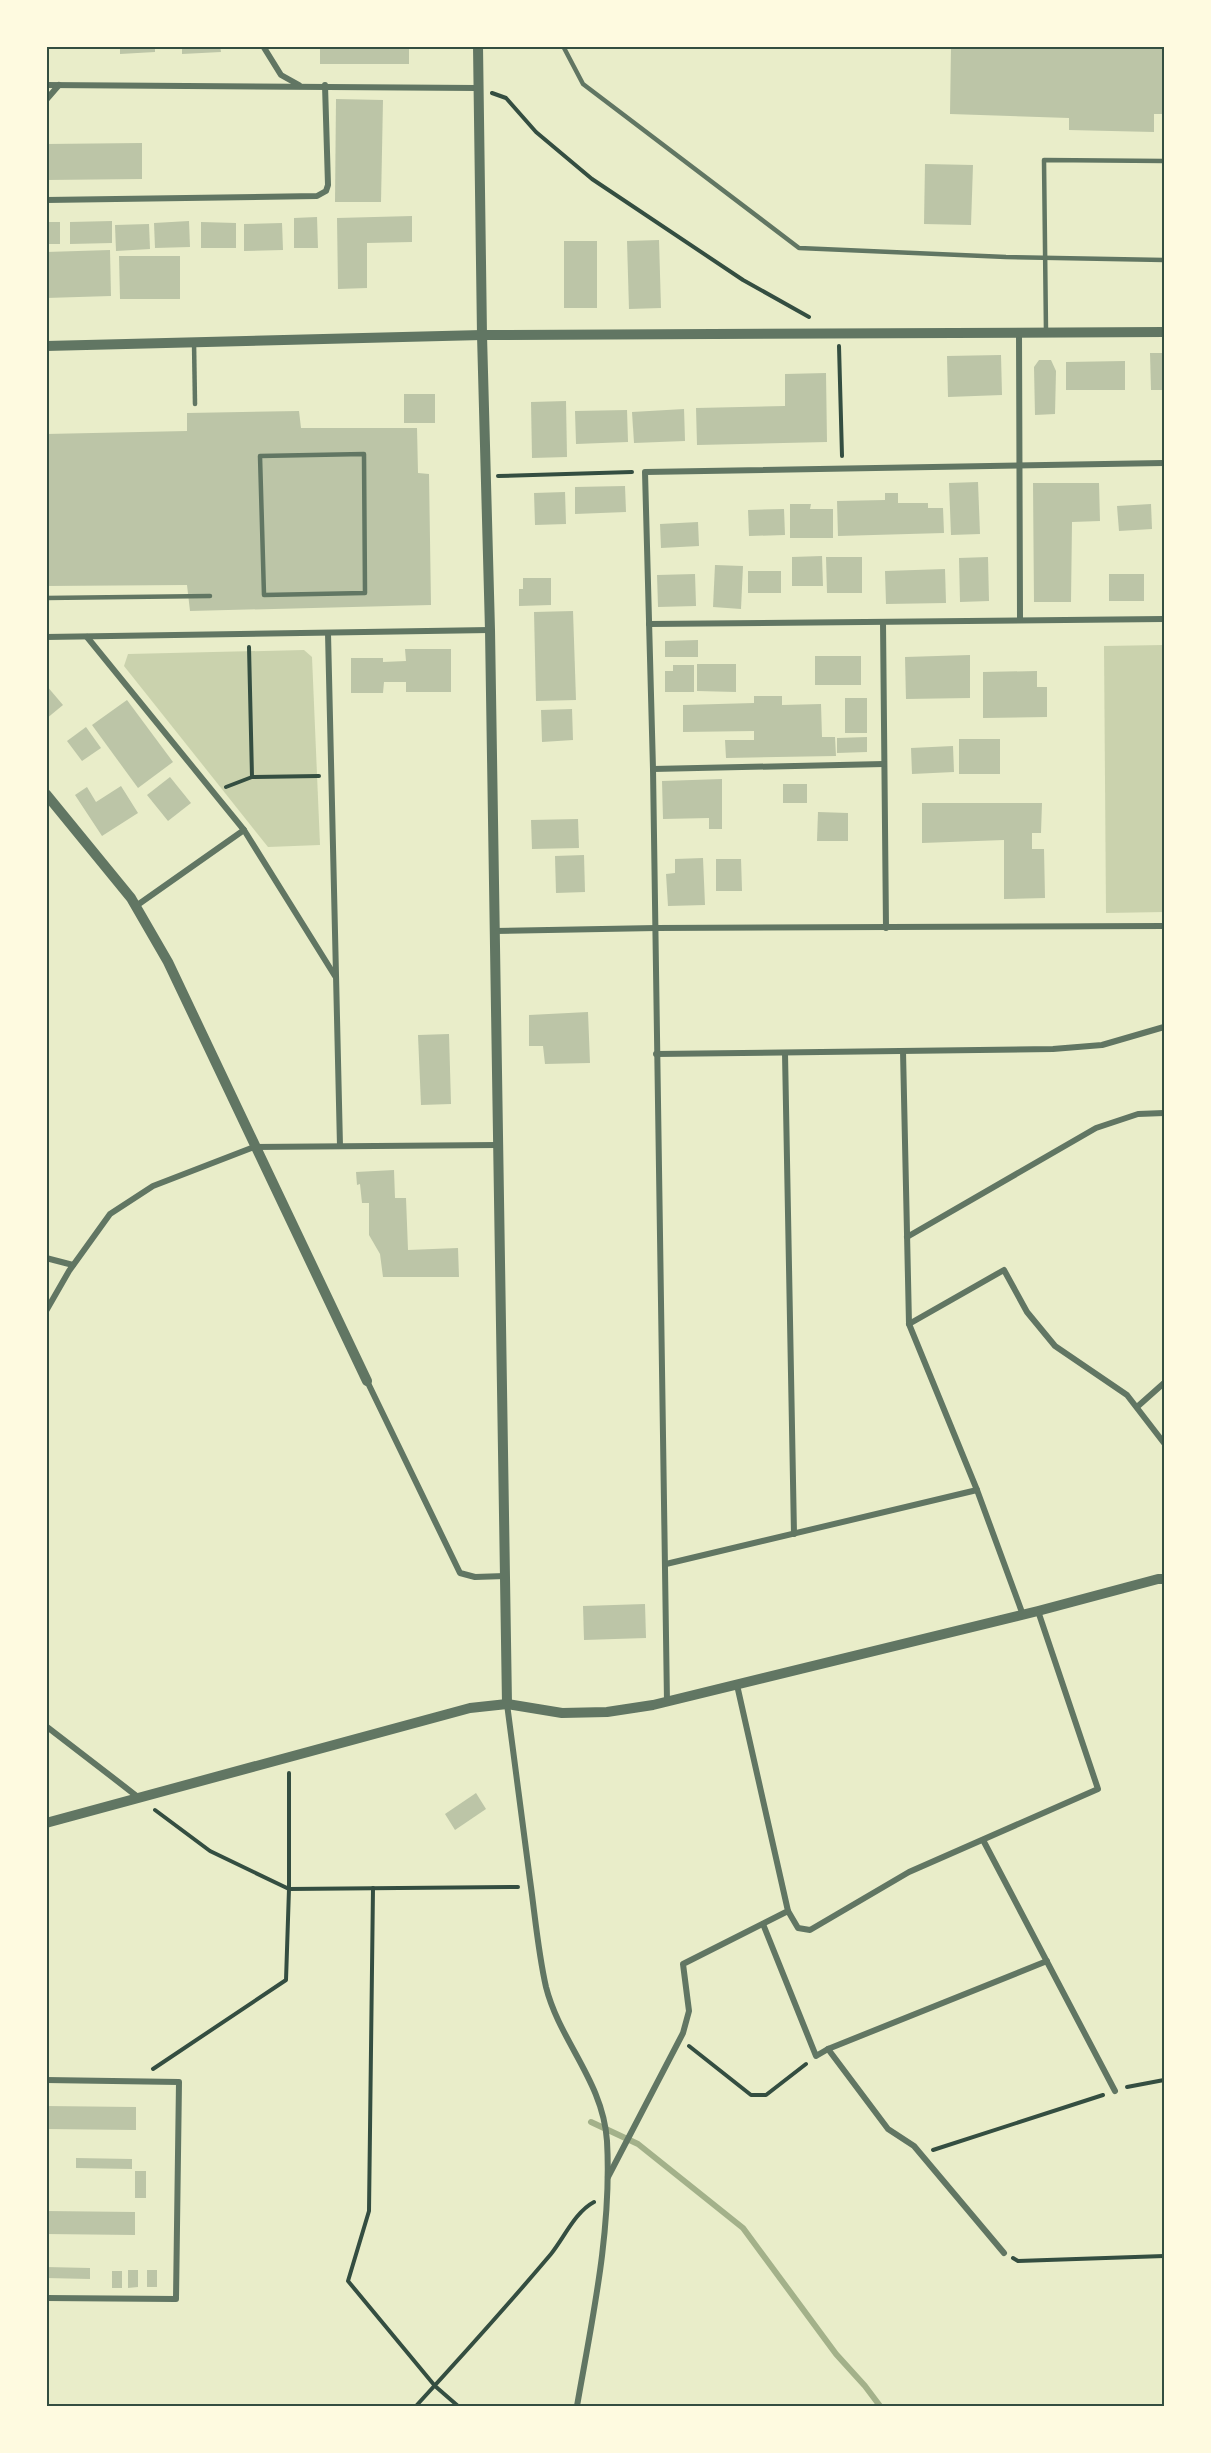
<svg xmlns="http://www.w3.org/2000/svg" width="1211" height="2453" viewBox="0 0 1211 2453" font-family="Mulish,sans-serif">
	<rect width="100%" height="100%" fill="#e9edc9"/>
	<g fill="#cad2ad">
		<polygon points="1164,645 1164,912 1106,913 1104,646"/>
		<polygon points="304,650 312,657 320,845 268,847 124,666 128,654"/>
	</g>
	<g fill="none" stroke-linecap="round" stroke-linejoin="round">
		<polyline stroke="#a3b18a" stroke-width="6" points="591,2122 638,2144 743,2228 836,2354 865,2386 880,2406"/>
	</g>
	<g fill="#bcc5a7">
		<polygon points="120,46 155,46 155,52 120,54"/>
		<polygon points="182,46 220,46 221,52 182,54"/>
		<rect x="320" y="46" width="89" height="18"/>
		<polygon points="951,46 1164,46 1164,114 1154,114 1154,132 1069,130 1069,118 950,114"/>
		<polygon points="336,99 383,100 381,202 335,202"/>
		<polygon points="142,143 142,179 46,180 46,144"/>
		<polygon points="925,164 973,165 971,225 924,224"/>
		<polygon points="412,216 412,242 367,243 367,288 338,289 337,218"/>
		<polygon points="317,217 318,248 294,248 294,218"/>
		<polygon points="112,221 112,243 70,244 70,222"/>
		<polygon points="189,221 190,247 155,248 154,223"/>
		<rect x="46" y="222" width="14" height="22"/>
		<polygon points="201,222 236,223 236,248 201,248"/>
		<polygon points="282,223 283,250 244,251 244,224"/>
		<polygon points="149,224 150,249 116,251 115,225"/>
		<polygon points="659,240 661,308 629,309 627,241"/>
		<rect x="564" y="241" width="33" height="67"/>
		<polygon points="110,250 111,296 46,298 46,252"/>
		<polygon points="119,256 180,256 180,299 120,299"/>
		<polygon points="1150,353 1164,353 1164,390 1151,390"/>
		<polygon points="1001,355 1002,395 948,397 947,356"/>
		<polygon points="1039,360 1051,360 1056,371 1055,414 1035,415 1034,367"/>
		<polygon points="1125,361 1125,390 1066,390 1066,362"/>
		<polygon points="826,373 827,442 697,445 696,408 785,406 785,374"/>
		<rect x="404" y="394" width="31" height="29"/>
		<polygon points="566,401 567,457 532,458 531,402"/>
		<polygon points="684,409 685,441 634,443 632,412"/>
		<polygon points="627,410 628,442 576,444 575,411"/>
		<polygon points="299,411 301,428 417,428 418,473 429,474 431,605 190,611 187,585 46,586 46,434 187,431 187,413"/>
		<polygon points="978,482 980,534 951,535 949,483"/>
		<polygon points="1033,483 1099,483 1100,521 1072,522 1071,602 1034,602"/>
		<polygon points="625,486 626,512 575,514 575,487"/>
		<polygon points="565,492 566,524 535,525 534,493"/>
		<polygon points="885,493 898,493 898,503 928,503 928,508 943,508 944,533 838,536 837,501 885,500"/>
		<polygon points="790,504 811,504 810,509 833,509 833,538 790,538"/>
		<polygon points="1151,504 1152,529 1119,531 1117,506"/>
		<polygon points="784,509 785,535 749,536 748,510"/>
		<polygon points="698,522 699,546 661,548 660,524"/>
		<polygon points="822,556 823,586 792,586 792,557"/>
		<polygon points="826,557 862,557 862,593 827,593"/>
		<polygon points="988,557 989,601 960,602 959,558"/>
		<polygon points="715,565 743,566 741,609 713,607"/>
		<polygon points="945,569 946,603 886,604 885,571"/>
		<rect x="748" y="571" width="33" height="22"/>
		<polygon points="695,574 696,606 658,607 657,575"/>
		<rect x="1109" y="574" width="35" height="27"/>
		<polygon points="523,578 551,578 551,605 519,606 519,589 523,589"/>
		<polygon points="573,611 576,700 536,701 534,612"/>
		<polygon points="698,640 698,657 665,657 665,641"/>
		<polygon points="405,649 451,649 451,692 406,692 406,682 384,682 383,693 351,693 351,658 383,658 383,662 406,661"/>
		<polygon points="970,655 970,698 906,699 905,657"/>
		<rect x="815" y="656" width="46" height="29"/>
		<polygon points="697,664 736,664 736,692 697,691"/>
		<polygon points="673,665 694,665 694,692 665,692 665,671 673,671"/>
		<polygon points="1037,671 1037,687 1047,687 1047,717 983,718 983,672"/>
		<polygon points="46,685 63,705 46,719"/>
		<polygon points="754,696 782,696 782,705 821,704 822,737 835,737 836,756 726,758 725,740 754,740 754,731 683,732 683,705 754,703"/>
		<rect x="845" y="698" width="22" height="35"/>
		<polygon points="127,700 173,762 138,788 92,725"/>
		<polygon points="572,709 573,740 542,742 541,710"/>
		<polygon points="86,727 101,748 82,761 67,741"/>
		<polygon points="867,737 867,752 837,753 837,738"/>
		<rect x="959" y="739" width="41" height="35"/>
		<polygon points="953,746 954,772 912,774 911,748"/>
		<polygon points="170,777 191,803 168,821 147,795"/>
		<polygon points="722,779 722,829 709,829 709,818 663,819 662,781"/>
		<rect x="783" y="784" width="24" height="19"/>
		<polygon points="121,786 138,813 102,836 75,795 87,787 96,802"/>
		<polygon points="922,803 1042,803 1041,833 1032,833 1032,849 1044,849 1045,898 1004,899 1004,840 922,843"/>
		<polygon points="818,812 848,813 848,841 817,841"/>
		<polygon points="578,819 579,848 532,849 531,820"/>
		<polygon points="584,855 585,892 556,893 555,856"/>
		<polygon points="703,858 705,905 668,906 666,874 675,873 675,859"/>
		<polygon points="716,859 741,859 742,891 716,891"/>
		<polygon points="588,1012 590,1063 545,1064 543,1046 529,1046 529,1015"/>
		<polygon points="449,1034 451,1104 421,1105 418,1035"/>
		<polygon points="394,1170 395,1198 406,1198 408,1250 458,1248 459,1277 383,1277 380,1254 369,1235 369,1203 362,1203 360,1184 357,1185 356,1172"/>
		<polygon points="645,1604 646,1638 584,1640 583,1606"/>
		<polygon points="476,1793 486,1809 455,1830 445,1814"/>
		<polygon points="46,2106 136,2107 136,2130 46,2129"/>
		<polygon points="76,2158 132,2159 132,2169 76,2168"/>
		<rect x="135" y="2171" width="11" height="27"/>
		<polygon points="46,2211 135,2212 135,2235 46,2234"/>
		<polygon points="46,2267 90,2268 90,2279 46,2278"/>
		<polygon points="128,2270 138,2270 138,2287 128,2288"/>
		<rect x="147" y="2270" width="10" height="17"/>
		<rect x="112" y="2271" width="10" height="17"/>
	</g>
	<g fill="none" stroke-linecap="round" stroke-linejoin="round">
		<g stroke="#344e41" stroke-width="4">
			<polyline points="492,93 506,98 536,132 592,179 743,280 809,317"/>
			<polyline points="839,346 842,456"/>
			<polyline points="498,476 632,472"/>
			<polyline points="249,647 252,777"/>
			<polyline points="226,787 252,777 319,776"/>
			<polyline points="155,1810 210,1851 289,1889 518,1887"/>
			<polyline points="373,1888 369,2211 348,2281 435,2386 458,2406"/>
			<polyline points="689,2046 751,2095 766,2095 806,2064"/>
			<polyline points="153,2069 286,1980 289,1889 289,1773"/>
			<polyline points="1127,2087 1164,2080"/>
			<polyline points="933,2150 1103,2095"/>
			<polyline points="1013,2258 1018,2261 1164,2256"/>
			<path d="M416,2406C462,2356 507,2306 551,2254C564,2238 575,2212 594,2202"/>
		</g>
		<g stroke="#617663" stroke-width="4.5">
			<polyline points="563,46 583,84 799,248 1006,257 1164,260"/>
			<polyline points="1046,331 1044,160 1164,161"/>
			<polyline points="194,342 195,404"/>
			<polygon points="364,454 365,593 264,595 260,456"/>
			<polyline points="46,598 210,596"/>
		</g>
		<g stroke="#617663" stroke-width="6">
			<polyline points="263,46 281,75 299,85"/>
			<polyline points="46,85 477,88"/>
			<polyline points="46,100 59,85"/>
			<polyline points="46,200 317,196 326,191 328,185 325,85"/>
			<polyline points="1019,333 1020,619"/>
			<polyline points="883,622 886,928"/>
			<polyline points="649,624 1164,619"/>
			<polyline points="328,633 340,1146"/>
			<polyline points="46,637 490,630"/>
			<polyline points="87,637 244,830 335,976"/>
			<polyline points="653,769 884,764"/>
			<polyline points="136,906 244,830"/>
			<polyline points="494,931 656,928 1164,926"/>
			<polyline points="903,1051 909,1324 977,1490 1023,1615"/>
			<polyline points="785,1053 794,1534"/>
			<polyline points="656,1054 1053,1049 1102,1045 1164,1027"/>
			<polyline points="907,1237 1096,1128 1138,1114 1164,1113"/>
			<polyline points="46,1258 73,1265"/>
			<polyline points="46,1311 69,1271 110,1214 153,1186 254,1147 497,1145"/>
			<polyline points="909,1324 1004,1270 1027,1312 1055,1346 1127,1395 1164,1443"/>
			<polyline points="367,1381 460,1573 475,1577 505,1576"/>
			<polyline points="1137,1407 1164,1383"/>
			<polyline points="666,1564 977,1490"/>
			<polyline points="667,1702 653,769 645,472 1164,463"/>
			<path d="M507,1704C515,1763 522,1821 530,1880C535,1915 538,1952 546,1987C560,2042 603,2081 607,2141C612,2230 592,2320 577,2406"/>
			<polyline points="46,1726 138,1797"/>
			<polyline points="983,1840 1115,2091"/>
			<polyline points="788,1911 798,1928 810,1930 909,1872 1098,1789 1038,1611"/>
			<polyline points="763,1924 816,2056 828,2049 1047,1961"/>
			<polyline points="828,2049 888,2129 914,2146 1004,2253"/>
			<polyline points="46,2080 179,2082 176,2299 46,2298"/>
			<polyline points="608,2177 683,2033 689,2011 683,1964 788,1911 737,1685"/>
		</g>
		<g stroke="#617663" stroke-width="10">
			<polyline points="478,46 482,335 490,630 507,1704"/>
			<polyline points="46,346 482,335 1164,332"/>
			<polyline points="46,794 131,898 168,962 367,1381"/>
			<polyline points="46,1823 470,1708 507,1704 562,1713 607,1712 653,1705 1038,1611 1158,1579 1164,1579"/>
		</g>
	</g>
	<rect width="1211" height="2453" fill="none" stroke="#fefae0" stroke-width="96"/>
	<rect x="48" y="48" width="1115" height="2357" fill="none" stroke="#344e41" stroke-width="2"/>
</svg>
